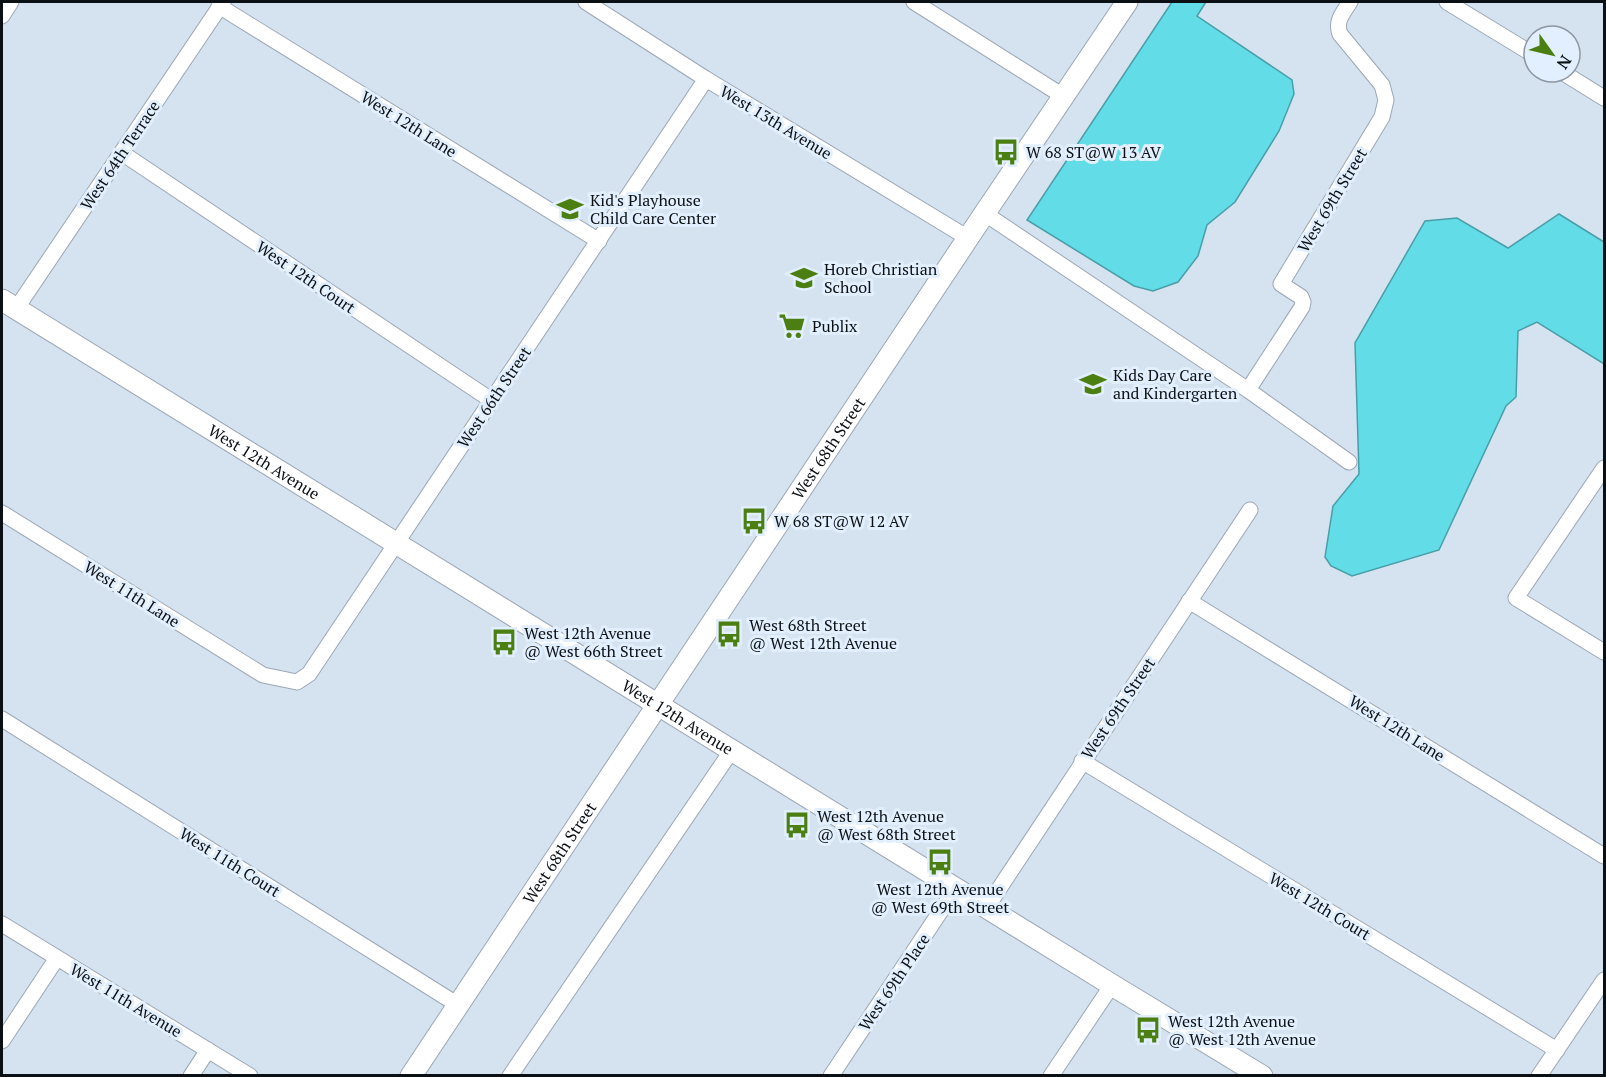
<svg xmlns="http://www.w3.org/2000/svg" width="1606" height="1077" viewBox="0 0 1606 1077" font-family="'PT Serif',serif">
	<rect width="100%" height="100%" fill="#d5e2f0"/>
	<g fill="#62dce7" stroke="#489fa8" stroke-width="1.5">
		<polygon points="1172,2 1206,2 1197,16 1292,80 1294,94 1279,131 1235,202 1207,225 1198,256 1178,282 1153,291 1134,286 1027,220"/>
		<polygon points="1559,214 1604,242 1604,364 1537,322 1518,331 1516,397 1506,406 1439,550 1352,576 1331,566 1325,557 1333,506 1359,474 1355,343 1425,221 1457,218 1508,248"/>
	</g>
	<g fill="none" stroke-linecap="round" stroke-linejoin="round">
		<g stroke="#9ba7b5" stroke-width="17">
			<g id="minor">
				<polyline points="586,2 706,79 968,238"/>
				<polyline points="914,2 1063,96"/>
				<polyline points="1447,2 1534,55"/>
				<polyline points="219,6 599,241"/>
				<polyline points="2,16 11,2"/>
				<polyline points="1562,72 1604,98"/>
				<polyline points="122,153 491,400"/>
				<polyline points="984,213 1248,390 1349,462"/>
				<polyline points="16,309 223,2"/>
				<path d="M1248,390L1302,307L1303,302L1301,297L1281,284L1382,117L1386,100L1382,85L1340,34C1335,21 1343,13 1350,2"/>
				<polyline points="1604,468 1516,598 1604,652"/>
				<polyline points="2,513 263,675 297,682 309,674 706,79"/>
				<polyline points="1189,601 1604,856"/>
				<polyline points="2,719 458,1005"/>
				<polyline points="1082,761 1557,1050"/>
				<polyline points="987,907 1250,510"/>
				<polyline points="2,924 250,1076"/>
				<polyline points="2,1041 57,958"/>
				<polyline points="191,1076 208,1050"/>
				<polyline points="510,1076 732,750"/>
				<polyline points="831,1076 956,888"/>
				<polyline points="1051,1076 1112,985"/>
				<polyline points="1539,1076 1604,980"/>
			</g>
		</g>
		<g stroke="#9ba7b5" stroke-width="23">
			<g id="secondary">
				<path id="s1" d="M2,300L1112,985L1262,1076"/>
				<path id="s2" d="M411,1076L968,238L1127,2"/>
			</g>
		</g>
		<use href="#minor" stroke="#fff" stroke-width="15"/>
		<use href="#secondary" stroke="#fff" stroke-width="21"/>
	</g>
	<defs>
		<g id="bus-bare" transform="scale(2.07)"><path d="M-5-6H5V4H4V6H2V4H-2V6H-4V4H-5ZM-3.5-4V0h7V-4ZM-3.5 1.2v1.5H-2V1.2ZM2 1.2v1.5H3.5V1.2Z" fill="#4c7f12" stroke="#e2effe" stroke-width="2.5" paint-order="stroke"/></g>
		<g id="school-bare" transform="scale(2.07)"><path d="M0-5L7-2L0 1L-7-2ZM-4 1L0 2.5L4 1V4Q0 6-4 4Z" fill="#4c7f12" stroke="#e2effe" stroke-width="2.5" paint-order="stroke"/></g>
		<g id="supermarket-bare" transform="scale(2.07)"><path d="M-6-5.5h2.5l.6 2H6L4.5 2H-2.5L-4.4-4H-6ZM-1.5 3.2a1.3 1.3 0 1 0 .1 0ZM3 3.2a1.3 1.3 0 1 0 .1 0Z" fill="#4c7f12" stroke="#e2effe" stroke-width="2.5" paint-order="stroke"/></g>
	</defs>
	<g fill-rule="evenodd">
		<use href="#bus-bare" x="1006" y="152"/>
		<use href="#school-bare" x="570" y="209"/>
		<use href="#school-bare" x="804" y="278"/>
		<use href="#supermarket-bare" x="792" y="326"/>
		<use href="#school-bare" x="1093" y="384"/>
		<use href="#bus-bare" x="754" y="521"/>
		<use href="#bus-bare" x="729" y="634"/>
		<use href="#bus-bare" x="504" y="642"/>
		<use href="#bus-bare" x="797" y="825"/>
		<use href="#bus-bare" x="940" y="862"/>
		<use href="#bus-bare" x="1148" y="1030"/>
	</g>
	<g text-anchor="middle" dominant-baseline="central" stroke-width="6" stroke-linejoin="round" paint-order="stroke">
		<g font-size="16" fill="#0b1014" stroke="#e2effe">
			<text transform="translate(776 122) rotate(31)">West 13th Avenue</text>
			<text transform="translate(409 124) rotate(32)">West 12th Lane</text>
			<text transform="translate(120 155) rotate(-56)">West 64th Terrace</text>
			<text transform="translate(1332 200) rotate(-59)">West 69th Street</text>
			<text transform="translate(306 277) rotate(34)">West 12th Court</text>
			<text transform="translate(494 397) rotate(-56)">West 66th Street</text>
			<text stroke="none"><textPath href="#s2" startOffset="754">West 68th Street</textPath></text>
			<text stroke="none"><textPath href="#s1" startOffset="308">West 12th Avenue</textPath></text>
			<text transform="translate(132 594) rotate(32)">West 11th Lane</text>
			<text transform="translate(1118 708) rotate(-56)">West 69th Street</text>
			<text stroke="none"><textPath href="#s1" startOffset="794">West 12th Avenue</textPath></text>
			<text transform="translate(1397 728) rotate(32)">West 12th Lane</text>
			<text stroke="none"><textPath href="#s2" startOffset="268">West 68th Street</textPath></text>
			<text transform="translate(230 862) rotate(32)">West 11th Court</text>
			<text transform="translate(1320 906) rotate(31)">West 12th Court</text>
			<text transform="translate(894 982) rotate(-56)">West 69th Place</text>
			<text transform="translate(126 1000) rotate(31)">West 11th Avenue</text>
		</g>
		<g font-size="16" fill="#0b1014" stroke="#e2effe" text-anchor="start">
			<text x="1026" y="152">W 68 ST@W 13 AV</text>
			<text x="590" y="200">Kid's Playhouse<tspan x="590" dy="18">Child Care Center</tspan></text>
			<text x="824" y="269">Horeb Christian<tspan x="824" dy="18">School</tspan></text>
			<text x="812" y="326">Publix</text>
			<text x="1113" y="375">Kids Day Care<tspan x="1113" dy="18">and Kindergarten</tspan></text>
			<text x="774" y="521">W 68 ST@W 12 AV</text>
			<text x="749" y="625">West 68th Street<tspan x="749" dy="18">@ West 12th Avenue</tspan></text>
			<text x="524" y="633">West 12th Avenue<tspan x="524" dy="18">@ West 66th Street</tspan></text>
			<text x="817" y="816">West 12th Avenue<tspan x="817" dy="18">@ West 68th Street</tspan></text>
			<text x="940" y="889" text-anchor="middle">West 12th Avenue<tspan x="940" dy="18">@ West 69th Street</tspan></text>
			<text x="1168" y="1021">West 12th Avenue<tspan x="1168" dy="18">@ West 12th Avenue</tspan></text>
		</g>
	</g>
	<rect width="1606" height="1077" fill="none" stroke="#0b1014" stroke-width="6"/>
	<g transform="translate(1552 54) rotate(124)"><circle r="28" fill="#e2effe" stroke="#8c96a0" stroke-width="1.5"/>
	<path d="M0-4.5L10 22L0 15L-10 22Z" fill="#4c7f12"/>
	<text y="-9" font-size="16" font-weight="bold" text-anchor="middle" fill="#0b1014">N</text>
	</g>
</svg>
